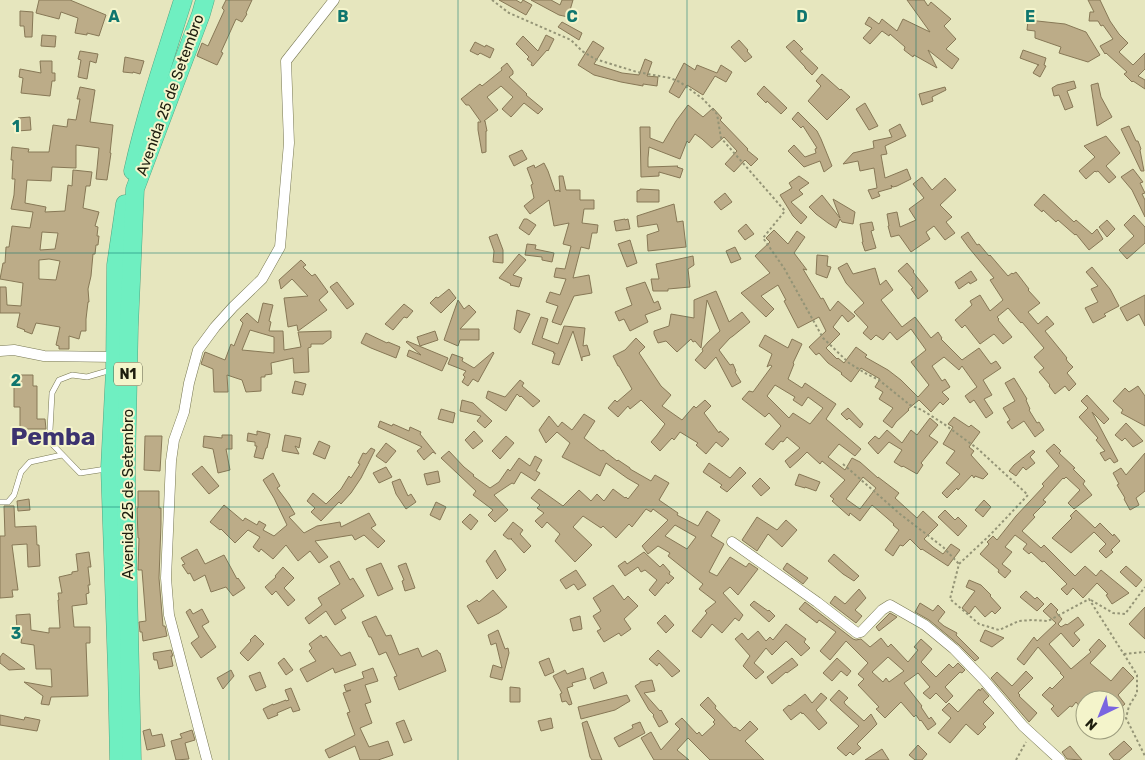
<svg xmlns="http://www.w3.org/2000/svg" width="1145" height="760" viewBox="0 0 1145 760" font-family="Rubik,sans-serif">
	<rect width="100%" height="100%" fill="#e6e6be"/>
	<g fill="#bcac88" stroke="#877856" fill-rule="evenodd">
		<polygon points="39,0 70,0 106,15 99,36 87,33 87,35 75,33 78,18 61,12 59,19 36,13"/>
		<polygon points="226,0 252,0 246,13 247,14 242,22 236,19 221,52 223,53 217,65 197,56 202,43 208,46 224,11 224,10 222,8"/>
		<polygon points="499,0 516,0 521,3 523,0 532,5 526,15"/>
		<polygon points="531,0 551,0 560,5 562,0 573,0 568,17 559,15"/>
		<polygon points="907,0 924,0 928,6 931,2 951,19 944,26 956,39 946,49 959,59 952,69 928,50 937,68 914,55 913,57 904,50 905,47 890,34 889,36 882,31 870,44 863,38 872,28 865,24 869,17 879,24 882,19 897,31 903,19 930,32"/>
		<polygon points="1088,0 1100,0 1110,21 1119,34 1128,43 1119,52 1133,65 1145,53 1145,69 1138,76 1145,80 1145,89 1133,81 1132,82 1124,74 1127,72 1106,53 1105,54 1100,46 1113,39 1103,25 1101,26 1098,21 1089,21 1090,12 1094,12"/>
		<polygon points="20,11 33,12 32,37 25,37 24,26 20,26"/>
		<polygon points="1028,20 1065,24 1086,32 1100,55 1088,62 1059,53 1061,47 1035,38 1035,31 1027,30"/>
		<polygon points="562,22 582,33 579,40 558,27"/>
		<polygon points="42,35 56,36 55,47 41,46"/>
		<polygon points="546,35 554,39 548,51 547,50 533,66 531,65 532,63 527,59 529,57 516,44 523,36 538,51"/>
		<polygon points="739,40 748,50 747,51 752,57 745,62 731,47"/>
		<polygon points="794,40 803,49 800,51 818,68 812,75 805,68 805,67 786,47"/>
		<polygon points="593,41 604,48 594,64 622,73 639,75 645,59 652,62 647,76 658,77 657,86 643,84 643,86 621,82 594,75 578,65"/>
		<polygon points="475,42 485,47 486,45 494,49 490,58 480,53 478,55 470,51"/>
		<polygon points="1023,50 1046,58 1044,65 1046,66 1040,77 1033,73 1038,65 1039,65 1020,58"/>
		<polygon points="80,51 98,54 96,63 90,61 87,79 78,77 81,60 78,59"/>
		<polygon points="125,57 144,61 140,74 133,72 133,73 123,72"/>
		<polygon points="40,61 52,61 52,73 55,73 55,81 52,81 50,96 21,93 23,78 19,77 20,69 41,73"/>
		<polygon points="507,63 513,71 513,74 509,77 527,94 526,95 543,109 538,114 524,103 511,117 502,109 513,97 501,86 487,97 498,110 484,121 485,121 487,131 486,131 486,152 482,153 478,130 478,122 481,122 469,105 466,105 461,99 480,84 482,86 502,70 501,68"/>
		<polygon points="684,63 695,70 697,65 717,73 721,65 732,72 726,82 715,76 703,95 687,85 679,98 669,92"/>
		<polygon points="822,74 840,90 841,89 850,97 827,120 808,101 821,86 816,81"/>
		<polygon points="1074,81 1076,88 1067,91 1073,107 1065,110 1059,95 1054,96 1052,88 1057,85"/>
		<polygon points="1098,83 1101,97 1112,117 1097,126 1091,85"/>
		<polygon points="764,86 787,108 781,114 767,101 766,103 757,94"/>
		<path d="M80,87L95,90L90,122L113,125L110,153H111L107,180L96,179L99,148L76,145V168L52,167L51,181L27,180L25,203L46,207L45,212L65,211L68,185L72,186L73,170L92,172L90,186H86L83,208L99,212L95,226L98,227L97,236H99L98,245H96L95,254H93L91,276L88,289L89,302H88L86,319V331H81L79,339L69,336V349H59V346L56,345L60,327L36,323L32,334L24,331L25,330L17,327L20,313H0V287H6L7,305L21,306L23,283L0,279L3,263H5L6,247H9L12,226L30,228L33,212L11,209L14,195L15,179H12L13,160H11L12,147L29,149L28,152H49L53,125L67,127L68,119L76,120L80,99H77ZM42,232L58,233L55,249L40,250ZM49,259L60,261L56,280L39,279V260Z"/>
		<polygon points="945,87 946,90 932,97 933,101 922,105 919,94"/>
		<polygon points="865,103 878,126 869,130 856,109"/>
		<polygon points="688,105 703,117 713,108 722,118 720,120 748,149 747,150 758,159 751,166 745,160 734,172 725,164 737,151 724,137 712,148 702,139 695,134 689,143 687,141 680,159 649,147 648,158 648,167 678,166 677,167 683,169 680,178 659,172 659,176 641,177 640,127 650,127 650,138 663,143 676,121"/>
		<polygon points="798,112 817,131 821,139 832,166 824,172 820,161 804,167 788,151 794,145 805,157 816,153 815,149 817,148 803,126 801,128 792,119"/>
		<polygon points="30,117 31,130 17,131 18,118"/>
		<polygon points="900,124 906,136 885,146 887,154 881,155 885,178 907,169 911,179 897,186 893,187 891,185 892,188 878,192 880,196 872,199 868,190 877,188 874,168 860,171 858,161 843,164 853,153 874,148 873,141 892,137 889,130"/>
		<polygon points="1129,126 1136,141 1138,141 1141,149 1140,150 1144,171 1141,171 1121,129"/>
		<polygon points="1106,136 1120,153 1106,166 1116,177 1109,183 1098,171 1096,172 1095,171 1086,179 1079,171 1095,157 1084,146"/>
		<polygon points="522,150 527,159 514,166 509,156"/>
		<polygon points="544,163 548,171 555,191 559,190 560,192 559,176 563,176 566,190 580,190 580,200 594,200 594,209 584,209 582,223 598,225 597,233 592,233 589,249 581,247 573,278 589,275 592,293 574,296 561,325 552,322 558,306 546,302 550,292 560,295 566,279 554,277 556,268 565,269 571,246 563,244 569,223 554,226 549,200 530,214 524,206 534,198 531,185 533,184 527,168 534,165 535,168"/>
		<polygon points="1133,169 1143,182 1140,183 1145,193 1142,194 1145,200 1145,217 1132,190 1121,177"/>
		<polygon points="799,176 809,183 799,190 803,194 791,202 807,217 801,224 793,216 780,195 792,188 789,183"/>
		<polygon points="922,177 932,190 945,178 956,190 940,205 952,217 946,222 955,233 945,240 934,226 926,232 930,239 911,252 899,235 891,237 888,226 889,226 887,214 897,212 900,227 916,220 909,209 924,198 913,184"/>
		<polygon points="640,189 659,190 659,202 637,202 637,191 640,190"/>
		<polygon points="725,193 732,202 721,210 714,202"/>
		<polygon points="1044,194 1074,222 1076,220 1092,234 1097,229 1103,239 1089,250 1076,234 1075,235 1058,220 1056,222 1043,210 1042,212 1034,205"/>
		<polygon points="822,195 840,218 833,199 855,212 853,224 842,222 840,219 836,228 828,223 816,214 809,207"/>
		<polygon points="674,204 677,222 683,221 686,247 648,251 647,235 659,231 657,224 638,227 637,216"/>
		<polygon points="1134,215 1145,227 1145,243 1127,259 1119,250 1134,236 1124,225"/>
		<polygon points="524,219 527,219 536,225 529,235 519,228"/>
		<polygon points="625,219 625,220 628,219 630,229 616,231 614,221"/>
		<polygon points="1107,220 1115,229 1107,237 1099,227"/>
		<polygon points="872,222 874,230 871,231 876,248 865,251 862,242 863,242 860,224"/>
		<polygon points="746,224 754,234 745,240 738,231"/>
		<polygon points="774,230 788,244 797,231 805,237 794,253 807,270 803,269 821,299 823,298 830,311 838,301 855,316 848,322 842,315 833,327 840,334 826,348 837,359 838,358 844,363 856,347 867,355 865,357 888,370 901,380 918,397 929,385 911,362 926,350 911,329 897,340 890,332 883,340 876,335 871,340 863,333 868,327 854,312 864,303 846,283 838,268 847,263 853,274 875,268 880,285 886,280 893,290 881,300 902,327 915,317 931,338 938,332 942,338 941,339 962,360 979,348 991,364 996,361 1001,368 983,380 992,395 984,399 993,413 986,418 974,400 970,403 965,396 977,387 962,366 959,370 944,357 932,366 942,381 945,379 950,387 942,392 949,399 943,405 940,402 931,412 919,400 908,409 909,410 896,422 892,428 883,421 893,408 879,399 883,392 875,387 880,379 861,368 851,382 841,374 842,373 828,363 819,353 816,355 809,347 826,331 819,317 798,328 784,301 786,300 778,285 761,296 774,309 766,317 741,293 770,273 755,256 770,242 766,238"/>
		<polygon points="968,232 977,245 979,244 989,256 990,255 1008,276 1012,273 1013,274 1016,272 1029,289 1028,290 1040,303 1028,312 1038,324 1047,316 1054,324 1045,331 1067,358 1066,359 1068,362 1073,367 1067,373 1076,384 1069,391 1065,386 1055,394 1049,386 1050,385 1039,372 1044,368 1034,357 1044,348 1022,322 1021,323 1008,308 997,317 999,319 998,320 1012,337 1003,344 994,334 980,344 965,325 962,328 955,320 972,305 970,301 980,295 990,311 1003,300 990,280 994,278 969,248 961,237"/>
		<polygon points="497,234 503,250 503,263 493,262 494,251 489,237"/>
		<polygon points="630,240 637,263 627,267 618,244"/>
		<polygon points="527,244 536,245 535,249 554,253 552,262 542,260 542,257 525,255"/>
		<polygon points="735,247 741,259 731,263 726,251"/>
		<polygon points="519,254 526,260 513,275 522,278 519,287 510,285 511,284 499,278"/>
		<polygon points="817,255 828,256 827,266 831,267 827,278 816,274"/>
		<polygon points="693,256 694,265 688,269 690,287 668,289 668,291 653,291 651,279 659,279 656,264"/>
		<polygon points="301,260 306,265 303,267 312,276 315,274 328,292 319,300 327,310 298,331 297,325 288,327 284,298 308,296 292,279 281,289 279,280"/>
		<polygon points="907,263 914,271 913,272 928,291 918,299 911,289 913,288 898,271"/>
		<polygon points="1092,267 1110,289 1119,306 1104,314 1106,316 1093,323 1085,308 1098,302 1091,289 1098,286 1086,272"/>
		<polygon points="971,271 977,280 970,284 969,282 959,289 955,282"/>
		<polygon points="337,282 354,304 347,309 330,287"/>
		<polygon points="645,282 654,303 658,301 661,309 645,315 648,322 630,331 624,319 619,321 615,312 632,305 626,288"/>
		<polygon points="449,289 456,298 441,313 430,303 436,297 438,298"/>
		<polygon points="716,291 729,322 742,312 750,322 733,336 730,338 719,350 730,365 733,364 736,371 735,372 741,382 732,387 716,357 705,369 695,360 703,351 702,349 708,342 720,331 707,300 701,348 695,341 693,342 691,339 677,352 666,341 658,343 654,334 654,331 669,326 671,314 694,318 694,300"/>
		<polygon points="1145,295 1145,326 1139,314 1127,321 1120,308"/>
		<polygon points="458,300 464,309 469,305 476,312 460,329 479,329 479,340 460,340 458,346 444,340"/>
		<path d="M263,303L273,305L269,321L271,322L269,331H283L284,350L301,347L298,332L331,331V338L323,344H311V347L308,348L309,372L294,373L293,358L271,363L272,374L265,375V377H261V391L246,392L242,380L227,375L228,392H214L213,369L201,364L205,352L225,360L231,344L234,346L243,323L240,320L247,313L258,323ZM250,330L274,337V353L242,350Z"/>
		<polygon points="404,304 413,311 407,318 404,317 393,330 385,324"/>
		<polygon points="517,310 530,314 520,333 514,329"/>
		<polygon points="541,317 548,319 542,338 558,344 564,326 585,328 583,346 587,345 590,355 582,357 582,361 573,331 559,365 552,363 555,353 553,353 554,352 532,344"/>
		<polygon points="435,331 438,340 420,346 417,337"/>
		<polygon points="366,333 387,343 388,342 400,347 396,358 371,348 361,343"/>
		<path d="M765,335L788,348L792,339L802,344L793,363L794,364L788,379L802,388L805,383L836,404L826,419L861,449L855,456L839,444L828,457L845,470L852,458L860,462L878,478V477L899,493L895,498L917,518L923,511L938,525L924,539L933,547L943,554L951,544L960,550L948,566L922,549L921,550L910,539L903,546L900,545L893,556L885,550L899,530L893,525L894,524L872,505L860,521L850,513L849,516L832,501L834,499L830,496L845,480L822,461L820,464L807,452L799,460L790,468L785,461L800,448L787,437L783,442L781,441L773,450L765,444L781,426L769,413L765,417L742,399L749,391L753,392L772,366L770,365L767,367L772,354L759,346ZM775,385L795,397L793,400L802,406L808,397L823,408L810,424L793,413L789,418L767,396ZM863,477L876,488L860,509L846,499Z"/>
		<polygon points="636,338 645,347 639,353 661,386 671,395 662,406 682,420 694,406 696,408 705,400 711,406 704,413 719,433 720,431 729,439 722,447 716,442 706,454 696,445 698,443 680,432 674,440 672,438 660,451 651,442 657,435 665,424 641,400 630,409 628,406 618,417 608,408 615,400 617,402 632,389 619,366 618,366 613,356 625,350"/>
		<polygon points="407,341 448,358 442,371 407,356 409,350 421,355 406,342"/>
		<polygon points="493,352 494,353 478,382 473,379 468,386 462,382 465,377 463,375 466,371 448,364 452,354 463,358 462,361 474,368"/>
		<polygon points="14,375 33,375 33,386 37,386 37,419 45,419 46,429 20,429 20,407 14,407"/>
		<polygon points="1014,378 1027,399 1026,400 1030,409 1029,410 1037,423 1039,422 1044,430 1035,437 1024,421 1012,429 1007,422 1010,420 1003,408 1015,401 1005,383"/>
		<polygon points="520,380 524,383 522,386 540,401 533,407 521,396 520,397 517,394 506,411 486,398 488,391 505,397"/>
		<polygon points="295,381 306,384 303,395 292,393"/>
		<polygon points="1138,386 1145,396 1145,426 1121,413 1123,410 1113,401 1125,388 1129,392"/>
		<polygon points="1087,395 1109,419 1104,424 1092,412 1118,461 1114,463 1110,458 1105,461 1100,453 1105,451 1096,440 1098,438 1079,417 1088,408 1081,401"/>
		<polygon points="462,400 473,403 492,421 485,428 477,421 481,416 460,411"/>
		<polygon points="848,408 863,424 860,428 849,418 847,420 841,414"/>
		<polygon points="441,409 455,413 453,423 438,419"/>
		<path d="M584,414L595,421L584,438L601,451L603,450L617,461L618,460L630,468V469L651,481L655,475L669,483L659,500L678,513L677,515L698,526L707,511L720,520L711,536L724,544L709,572L717,576L730,557L746,567L749,563L758,569L738,595L730,587L723,593L743,615L739,621L735,618L722,633L712,624L701,638L692,631L707,613L705,611L716,602L699,589L703,584L668,556L670,553L658,546L648,554L642,546L668,520L653,509L651,512L646,509L632,527L629,524L616,538L603,526L601,528L583,516L573,527L592,545L575,562L555,541L560,534L547,522L542,528L535,521L544,513L537,508L540,505L531,498L539,489L563,506L579,490L591,501L597,494L604,501L613,489L625,498L626,497L628,499L639,485L627,478L606,463L600,476L562,457L570,443L557,432L546,443L539,430L549,416L558,427L562,422L572,430ZM675,525L696,537L687,549L665,536Z"/>
		<polygon points="954,417 969,427 971,425 980,432 969,447 974,451 971,455 988,474 983,479 975,476 974,478 972,475 958,490 957,488 947,498 942,493 960,474 946,463 955,451 943,444 953,427 948,424"/>
		<polygon points="930,418 938,425 929,436 938,442 921,463 923,465 917,474 903,466 902,467 894,462 902,450 889,442 878,454 868,443 875,436 879,439 887,430 902,443 911,430 917,435"/>
		<polygon points="380,421 392,426 393,424 409,431 410,427 421,432 420,434 436,454 433,452 424,460 417,451 422,447 378,427"/>
		<polygon points="1126,423 1143,441 1133,447 1125,438 1122,441 1115,435"/>
		<polygon points="257,431 270,434 267,448 266,448 263,459 254,457 257,446 255,446 255,442 247,441 248,433 257,435"/>
		<polygon points="474,431 483,441 473,449 465,440"/>
		<polygon points="222,435 232,435 232,449 226,449 230,470 218,473 213,449 203,447 204,436 222,438"/>
		<polygon points="285,435 301,438 299,448 295,446 299,454 282,451"/>
		<polygon points="145,436 162,436 160,471 144,470"/>
		<polygon points="506,436 514,443 500,459 492,451"/>
		<polygon points="319,441 330,446 325,459 313,454"/>
		<polygon points="386,443 396,451 386,463 376,456"/>
		<polygon points="1054,444 1061,451 1059,453 1075,468 1073,469 1085,481 1083,484 1092,495 1074,509 1068,503 1080,490 1066,477 1064,479 1063,478 1043,500 1046,502 1033,515 1035,517 1022,531 1041,548 1044,545 1075,576 1085,566 1096,576 1101,570 1129,593 1112,604 1106,595 1108,594 1097,583 1083,598 1073,588 1067,595 1061,589 1067,584 1044,561 1042,562 1031,552 1029,554 1023,549 1027,544 1015,535 1005,547 1012,552 1002,564 1011,571 1005,578 998,572 999,570 980,554 989,544 987,542 993,536 997,540 1016,516 1044,486 1042,484 1059,466 1046,451"/>
		<polygon points="371,448 375,450 361,478 351,493 341,504 339,502 321,521 311,512 315,508 307,501 313,493 326,504 341,489 349,476 351,478 360,464 358,463 363,453 366,454"/>
		<polygon points="1033,450 1035,452 1030,457 1035,463 1026,470 1023,467 1016,476 1009,471 1014,465"/>
		<polygon points="449,451 464,467 474,475 473,476 490,488 499,482 508,469 510,471 519,458 530,466 535,456 542,460 536,471 540,473 535,481 521,472 514,484 512,483 494,495 508,510 495,522 488,515 493,510 473,495 476,491 441,458"/>
		<polygon points="1145,453 1145,491 1136,498 1139,505 1130,510 1124,499 1125,498 1117,485 1119,484 1113,473 1121,468 1126,475"/>
		<polygon points="709,463 730,478 740,467 746,473 727,492 720,487 722,485 703,472"/>
		<polygon points="202,466 219,486 209,494 192,474"/>
		<polygon points="386,467 392,477 379,483 373,473"/>
		<polygon points="438,471 440,482 427,485 424,474"/>
		<polygon points="273,473 280,486 277,488 289,504 295,514 289,517 304,533 317,526 340,522 341,527 369,513 376,525 371,528 385,541 378,548 364,535 355,540 352,535 315,541 328,557 319,563 310,551 298,561 286,545 273,559 261,549 259,552 253,547 260,537 248,530 235,543 221,529 220,530 210,522 224,505 243,521 245,518 257,525 259,521 266,525 263,530 274,536 287,525 274,498 263,480"/>
		<polygon points="799,474 820,482 816,491 805,487 805,488 795,485"/>
		<polygon points="760,478 770,488 761,496 752,486"/>
		<polygon points="400,479 408,496 411,494 416,502 406,509 396,494 392,482"/>
		<polygon points="138,491 159,491 159,508 161,508 161,524 159,578 163,626 165,626 167,636 143,641 142,632 140,632 139,622 146,621 142,570 138,570 139,538 138,538 137,508 138,508"/>
		<polygon points="29,499 30,510 18,511 17,501"/>
		<polygon points="984,500 991,507 983,517 975,510"/>
		<polygon points="436,502 446,507 440,520 430,515"/>
		<polygon points="4,506 14,506 15,527 36,526 37,545 39,545 40,566 28,567 27,544 12,545 18,590 12,590 13,597 0,598 0,536 5,536"/>
		<polygon points="945,510 955,520 958,517 967,526 958,536 938,517"/>
		<polygon points="1076,510 1095,528 1100,523 1113,536 1114,534 1120,541 1111,550 1113,552 1106,558 1099,551 1106,544 1094,532 1071,553 1052,538 1072,518 1070,516"/>
		<polygon points="470,514 478,521 471,530 462,522"/>
		<polygon points="757,517 777,530 786,520 797,530 782,547 768,534 757,551 742,540"/>
		<polygon points="513,522 523,530 520,534 531,546 524,553 511,539 512,539 508,539 503,535"/>
		<polygon points="197,549 205,564 224,555 237,579 238,578 245,588 233,596 226,587 211,592 205,575 194,581 190,573 188,574 182,565 185,564 181,558"/>
		<polygon points="495,550 506,570 497,579 486,561"/>
		<polygon points="89,552 91,567 88,567 90,585 88,585 89,593 86,594 87,604 72,606 74,627 90,627 90,643 86,643 88,696 51,697 49,705 41,704 43,696 24,682 52,687 51,669 36,669 34,645 21,643 22,637 12,635 14,627 17,628 16,615 30,614 31,630 49,633 49,628 60,628 58,600 59,600 58,593 62,593 59,577 72,574 72,572 78,571 76,554"/>
		<polygon points="644,552 660,567 663,564 670,572 669,574 674,578 668,584 667,582 655,596 649,590 657,580 645,570 641,572 638,567 625,576 618,566 625,561 627,564"/>
		<polygon points="834,554 859,576 854,581 843,574 828,561"/>
		<polygon points="339,561 350,580 353,578 364,596 341,610 346,618 335,625 326,611 309,624 305,618 322,605 318,598 340,584 330,566"/>
		<polygon points="381,563 393,589 378,596 366,569"/>
		<polygon points="406,563 415,588 405,591 402,581 404,580 398,566"/>
		<polygon points="787,563 808,578 803,584 783,569"/>
		<polygon points="1126,566 1142,580 1136,587 1120,572"/>
		<polygon points="283,567 294,578 284,588 295,600 288,606 276,591 272,595 265,587 276,577 275,576"/>
		<polygon points="576,570 586,585 578,590 574,584 566,589 560,580"/>
		<polygon points="969,580 981,585 991,595 990,596 1001,608 995,614 992,611 985,617 975,606 969,614 962,608 975,591 966,587"/>
		<polygon points="613,585 624,600 628,596 638,606 624,619 631,629 621,636 619,633 604,642 597,631 601,629 593,616 601,611 593,598"/>
		<polygon points="859,589 866,598 855,610 862,616 856,623 830,603 835,596 845,604"/>
		<polygon points="493,590 507,607 499,613 478,624 467,606 477,600 479,602"/>
		<polygon points="1026,591 1035,599 1037,597 1044,604 1037,611 1020,597"/>
		<polygon points="754,601 768,611 769,610 775,616 769,622 750,605"/>
		<path d="M805,602L853,639L856,640L861,639L870,647L881,638L888,647L891,644L908,662L918,650L914,647L921,639L932,649L921,662L936,677L949,664L953,668L958,663L965,670L962,673L960,672L945,687L953,696L946,703L936,693L930,699L923,693L930,687L918,673L904,683L922,706L921,707L929,719L931,717L936,724L928,730L921,720L920,721L916,715L914,717L901,702L885,718L876,709L879,707L858,685L864,679L858,674L868,663L846,641L830,660L820,651L836,632L819,620L817,623L799,609ZM888,657L904,671L889,682L886,678L883,682L872,672Z"/>
		<polygon points="920,603 933,611 938,605 945,612 938,621 944,626 957,633 956,635 979,658 975,661 958,644 929,620 915,612"/>
		<polygon points="1051,603 1058,610 1056,612 1062,619 1058,624 1061,627 1066,624 1067,625 1078,617 1084,625 1074,633 1080,640 1073,647 1061,633 1049,644 1071,669 1091,652 1089,650 1099,639 1106,646 1090,663 1111,681 1123,667 1134,678 1118,695 1125,704 1119,709 1115,705 1115,700 1110,700 1106,697 1103,700 1085,700 1085,713 1076,702 1072,707 1070,706 1058,717 1051,709 1054,706 1042,695 1050,687 1052,689 1064,677 1060,673 1061,673 1038,647 1024,665 1017,659 1034,637 1037,641 1056,623 1043,611"/>
		<polygon points="1145,607 1145,639 1129,624"/>
		<polygon points="190,609 193,614 202,609 209,622 202,626 216,647 201,658 191,643 199,637 186,612"/>
		<polygon points="890,613 897,617 879,631 876,627"/>
		<polygon points="665,615 674,625 666,633 657,623"/>
		<polygon points="376,616 386,636 391,635 399,655 418,648 422,657 437,650 439,653 440,653 446,671 399,690 394,677 397,676 386,652 379,655 371,637 369,637 362,622"/>
		<polygon points="580,616 582,629 573,631 570,619"/>
		<polygon points="786,624 806,639 804,642 810,648 801,656 786,641 772,655 766,648 754,663 764,672 756,679 743,666 750,656 735,639 742,633 748,640 758,631 766,641 770,637 773,640"/>
		<polygon points="498,630 505,649 508,648 509,653 502,680 490,677 493,665 502,668 496,643 491,645 488,635"/>
		<polygon points="985,630 1004,638 992,647 980,641"/>
		<polygon points="255,635 264,644 248,661 240,653 251,641 250,640"/>
		<polygon points="321,635 323,638 326,636 341,656 350,652 356,665 335,673 333,668 307,682 300,669 316,661 309,651 312,648 309,644"/>
		<polygon points="171,650 173,656 171,656 173,666 159,669 157,660 154,660 153,653"/>
		<polygon points="658,650 680,671 672,677 659,663 657,666 649,659"/>
		<polygon points="3,653 25,669 9,670 0,663 0,657"/>
		<polygon points="284,658 293,670 286,675 278,663"/>
		<polygon points="549,658 554,672 545,676 539,662"/>
		<polygon points="792,658 798,665 787,673 786,672 772,684 767,677"/>
		<polygon points="837,658 851,671 847,676 841,671 832,681 823,673"/>
		<polygon points="373,668 378,681 365,685 371,702 365,704 372,723 360,728 369,747 388,741 393,755 378,760 360,760 355,746 329,758 325,750 355,735 347,713 350,712 343,693 351,690 346,691 344,685 364,678 362,672"/>
		<polygon points="583,668 586,679 572,683 573,686 567,688 572,704 569,705 566,701 562,702 560,694 562,693 553,676 565,670 567,674"/>
		<polygon points="231,670 234,676 223,689 217,678"/>
		<polygon points="1026,671 1033,678 1018,693 1020,695 1019,696 1037,713 1029,722 991,678 997,672 1012,686"/>
		<polygon points="260,672 266,687 256,691 249,676"/>
		<polygon points="603,672 607,683 594,689 590,678"/>
		<polygon points="652,680 655,691 644,693 660,711 661,710 668,722 659,727 653,716 654,715 649,710 635,686 640,683 640,682"/>
		<polygon points="510,687 520,688 520,702 510,702"/>
		<polygon points="291,688 300,710 293,712 291,707 277,713 278,715 268,719 263,709 273,704 273,705 286,700 286,701 289,700 285,690"/>
		<polygon points="982,688 989,696 983,702 994,713 983,724 986,727 978,735 966,724 950,743 938,733 951,718 942,710 949,703 958,712 979,689 980,691"/>
		<polygon points="839,690 848,698 844,702 845,704 864,721 871,714 877,724 857,744 861,748 853,755 850,752 846,756 837,748 859,726 830,700"/>
		<polygon points="821,693 827,698 816,710 827,723 819,730 803,713 802,714 801,712 791,720 783,710 789,705 790,706 805,694 812,703"/>
		<polygon points="627,695 630,701 615,710 581,719 578,707"/>
		<polygon points="708,697 716,706 715,708 734,728 735,727 740,731 750,721 758,729 745,741 764,760 710,760 688,738 677,750 689,760 654,760 641,738 651,732 661,750 680,729 675,724 682,718 697,734 699,732 702,736 715,724 713,722 715,720 700,705"/>
		<polygon points="0,715 24,720 25,717 40,720 37,731 0,725"/>
		<polygon points="551,718 553,728 541,731 538,721"/>
		<polygon points="404,720 412,740 404,743 396,723"/>
		<polygon points="587,721 598,750 602,760 592,760 590,757 582,723"/>
		<polygon points="640,722 645,733 619,747 614,738 633,728 632,725"/>
		<polygon points="150,729 152,736 162,734 165,746 147,750 143,731"/>
		<polygon points="192,730 195,740 185,743 189,759 176,760 171,741 182,738 180,734"/>
		<polygon points="1124,741 1132,749 1119,760 1114,760 1109,754"/>
		<polygon points="918,745 927,754 922,760 915,760 909,755"/>
		<polygon points="1070,746 1082,760 1067,759 1062,752"/>
		<polygon points="882,749 889,760 865,760"/>
	</g>
	<g fill="none" stroke-linecap="round" stroke-linejoin="round">
		<g stroke="#787853" stroke-width="6">
			<g id="lane">
				<polyline points="106,469 80,473 53,445 50,430 52,393 59,380 72,375 87,377 111,370"/>
				<polyline points="0,502 8,502 14,495 21,472 30,462 62,455"/>
			</g>
		</g>
		<g stroke="#787853" stroke-width="11">
			<g id="street">
				<polyline points="0,351 14,350 44,356 115,357"/>
				<polyline points="732,542 817,602 857,633 861,632 882,610 890,605 925,625 954,649 984,680 1023,726 1060,760"/>
				<polyline points="207,760 169,615 166,578 171,461 174,440 184,412 189,383 198,350 215,327 233,307 262,279 280,247 289,143 286,61 334,0"/>
			</g>
		</g>
		<g stroke="#52a682" stroke-width="19">
			<g id="highway">
				<path d="M133,171C146,113 165,57 183,0"/>
				<polyline points="119,760 117,669 110,468 115,370 116,265 125,204"/>
				<polyline points="132,760 127,541 126,469 129,327 135,189 201,14 205,0"/>
			</g>
		</g>
		<g stroke="#949476" stroke-width="2" stroke-dasharray="2.5 2.5" stroke-linecap="butt">
			<polyline points="492,0 509,13 571,40 582,51 595,59 637,72 670,78 680,82 703,99 717,114 721,138 785,211 763,238 784,268 823,338 849,363 865,373 879,380 910,405 922,410 944,424 978,449 1028,495 990,535 959,564 950,599 979,624 999,630 1019,621 1032,620 1048,621 1089,599 1137,675 1137,693 1129,706 1126,718 1145,756"/>
			<polyline points="843,464 900,514 943,547 959,564"/>
			<polyline points="1091,600 1113,613 1125,614 1145,587"/>
			<polyline points="1124,654 1145,652"/>
			<polyline points="1016,760 1026,742"/>
		</g>
		<use href="#lane" stroke="#fff" stroke-width="5"/>
		<use href="#street" stroke="#fff" stroke-width="10"/>
		<use href="#highway" stroke="#6fefc1" stroke-width="18"/>
	</g>
	<path fill="none" stroke="#0f766e" stroke-width="1" stroke-opacity="0.55" d="M229,0V760M458,0V760M687,0V760M916,0V760M0,253H1145M0,507H1145"/>
	<g text-anchor="middle" dominant-baseline="central" stroke-width="4" stroke-linejoin="round" paint-order="stroke">
		<rect fill="#f4f4cb" stroke="#5e5e47" stroke-width="1" x="114" y="362.5" width="28" height="23" rx="4"/>
		<g font-size="14" font-weight="bold" fill="#1d1d0e">
			<text x="128" y="374">N1</text>
		</g>
		<g font-size="15" fill="#1d1d0e" stroke="#f4f4cb">
			<text transform="translate(170 95) rotate(-70)">Avenida 25 de Setembro</text>
			<text transform="translate(128 494) rotate(-90)">Avenida 25 de Setembro</text>
		</g>
		<g font-size="25" font-weight="bold" fill="#3c336f" stroke="#f4f4cb">
			<text x="53" y="436">Pemba</text>
		</g>
	</g>
	<g font-size="16" text-anchor="middle" font-weight="bold" fill="#0f766e" stroke="#f4f4cb" stroke-width="4" stroke-linejoin="round" paint-order="stroke">
		<text x="114" y="22">A</text>
		<text x="343" y="22">B</text>
		<text x="572" y="22">C</text>
		<text x="802" y="22">D</text>
		<text x="1030" y="22">E</text>
		<text x="16" y="132">1</text>
		<text x="16" y="386">2</text>
		<text x="16" y="639">3</text>
	</g>
	<g transform="translate(1100 715) rotate(223)"><circle r="24" fill="#f4f4cb" stroke="#9e9e7f"/>
	<path d="M0-4L9 19L0 12L-9 19Z" fill="#7a65e0"/>
	<text y="-8" font-size="14" font-weight="bold" text-anchor="middle" fill="#1d1d0e">N</text>
	</g>
</svg>
